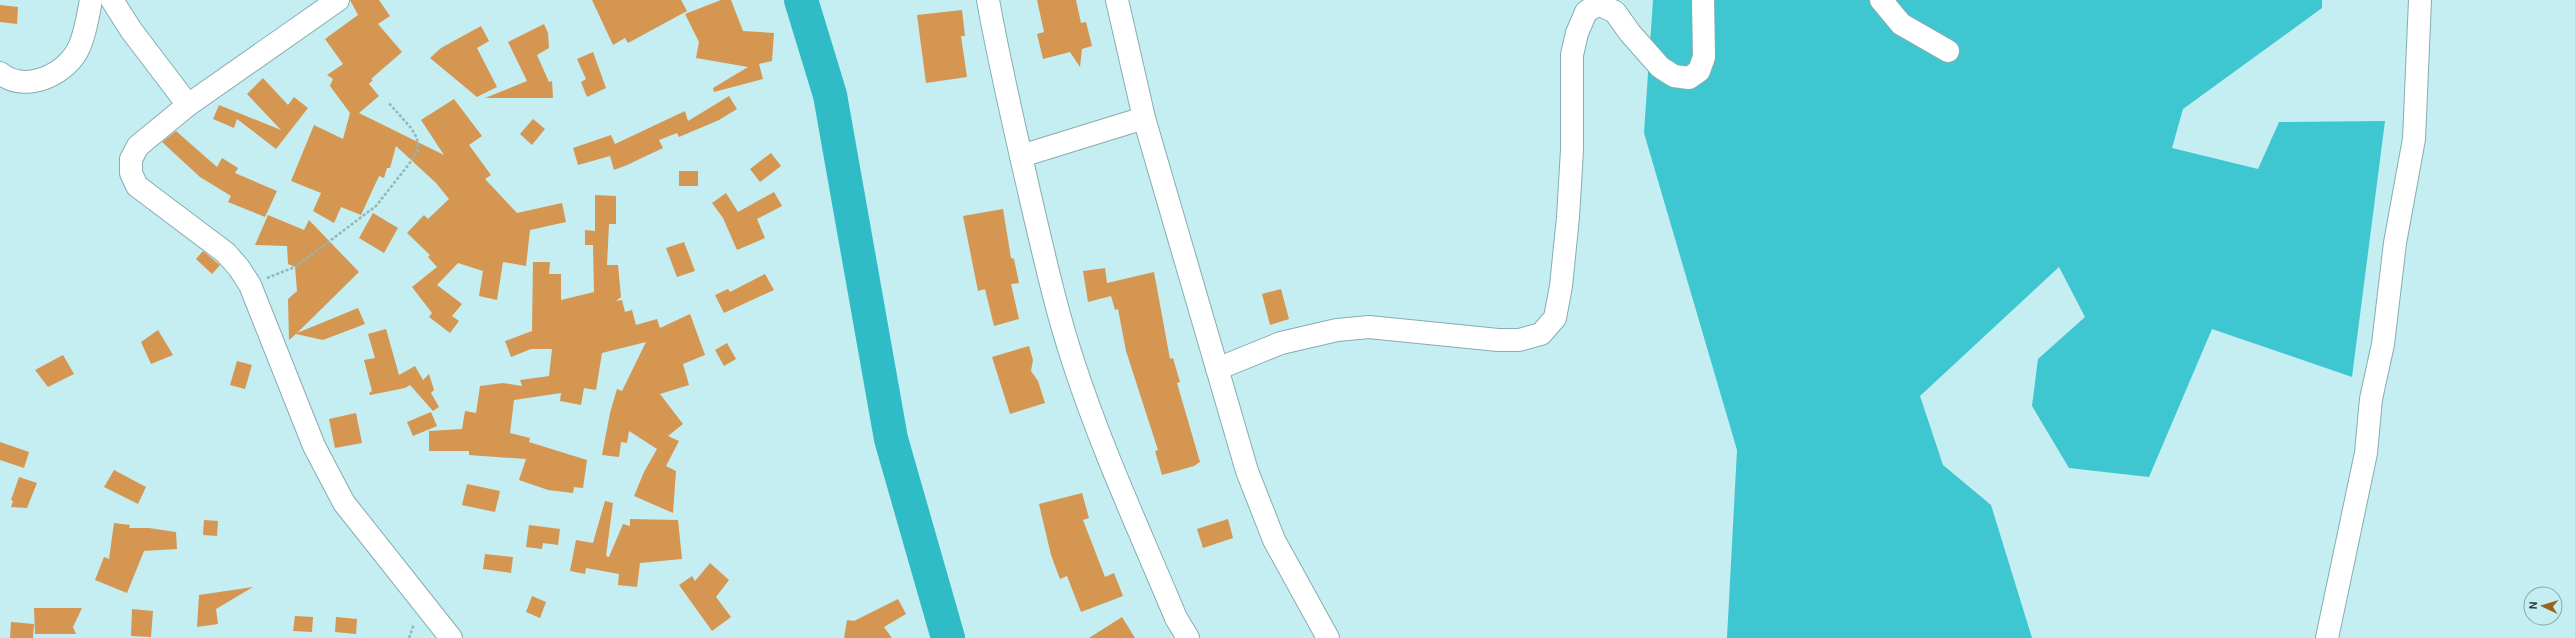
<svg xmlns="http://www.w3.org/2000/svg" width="2575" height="638" viewBox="0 0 2575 638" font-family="Roboto,sans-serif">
	<rect width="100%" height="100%" fill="#c4eef1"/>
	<polygon fill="#3ec6d1" points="1653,0 2322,0 2322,8 2183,109 2172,148 2258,169 2279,122 2385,121 2352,377 2212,329 2149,477 2069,468 2032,406 2038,359 2085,317 2059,267 1920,396 1943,465 1991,505 2032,638 1727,638 1737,450 1644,133"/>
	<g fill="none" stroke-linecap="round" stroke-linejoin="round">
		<polyline stroke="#2fbcc6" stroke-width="34" points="801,0 830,95 891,439 948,638"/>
	</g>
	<g fill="#d59651">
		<polygon points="350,0 379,0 390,16 378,24 402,52 371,79 373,80 369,84 379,96 359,113 444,155 421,120 454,99 482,136 469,145 491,175 485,179 517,213 562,203 566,222 530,230 526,266 503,262 497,300 479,296 483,271 458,263 437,285 462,304 452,316 459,321 450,333 429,317 432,313 412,287 437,267 428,257 430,255 407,233 424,215 428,219 449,199 436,183 396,146 390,168 387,168 384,178 379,176 361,215 341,207 334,223 313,211 321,193 291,181 314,125 343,139 350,113 330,86 333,79 327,75 343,64 325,39 358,15"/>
		<polygon points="592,0 681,0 687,11 628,43 625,38 613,45"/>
		<polygon points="721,0 731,0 743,31 774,33 772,61 759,64 763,79 714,92 713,88 748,67 696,58 699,42 685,14"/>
		<polygon points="1037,0 1076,0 1081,23 1086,22 1092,46 1082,49 1080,67 1070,52 1043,59 1037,34 1044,32"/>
		<polygon points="0,5 18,7 17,24 0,22"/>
		<polygon points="962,10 965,36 961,36 967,77 926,83 917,15"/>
		<polygon points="544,24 548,33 549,48 537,55 549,82 552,81 553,98 485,98 527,81 508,42"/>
		<polygon points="481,26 489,41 477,48 497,87 477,97 430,58 441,48"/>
		<polygon points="593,52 606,88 587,97 581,82 586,79 577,59"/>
		<polygon points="263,78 288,105 294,97 308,108 276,149 237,119 234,128 213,119 219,105 281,130 247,94"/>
		<polygon points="729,96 737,109 719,120 679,137 677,133 659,140 663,148 627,165 614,170 610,156 578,165 573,148 611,135 615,144 685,111 688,121"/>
		<polygon points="533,119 545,129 532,145 520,134"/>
		<polygon points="176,131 217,167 222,158 238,168 235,173 277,191 265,217 228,202 231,196 200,177 162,142"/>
		<polygon points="771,153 781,166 760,182 750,169"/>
		<rect x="679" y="171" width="19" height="15"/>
		<polygon points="774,192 782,206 757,219 765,238 737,250 723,218 712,203 726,193 738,212"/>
		<polygon points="595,195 616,196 616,224 609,224 607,265 618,265 621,297 616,301 622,300 625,312 632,310 636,325 657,319 660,328 690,314 705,355 683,364 689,385 660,394 683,424 668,436 679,441 666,466 676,471 673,513 634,496 644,472 657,449 629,431 627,443 621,442 619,457 602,455 610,413 617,389 622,391 646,342 602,353 596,390 584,388 581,405 560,401 561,393 514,400 510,433 530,438 529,442 587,460 583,488 574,487 573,493 548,490 519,480 526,459 469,455 469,451 429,451 429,431 462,429 465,411 476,413 480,386 503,383 522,386 520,380 549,376 552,349 531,349 511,357 505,341 532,331 533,262 550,262 549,274 561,274 561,300 594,292 593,245 585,245 585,230 595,231"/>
		<polygon points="1003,209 1011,258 1014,259 1019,283 1011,284 1019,319 994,326 985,289 978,291 963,216"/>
		<polygon points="373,213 398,228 384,253 359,238"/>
		<polygon points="268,215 304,230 309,220 359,272 297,333 358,308 365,324 323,340 296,334 289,340 288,299 297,291 295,267 288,264 287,246 255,245"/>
		<polygon points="684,242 695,271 677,277 666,248"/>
		<polygon points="203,251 220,265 212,274 196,259"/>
		<polygon points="1105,268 1107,283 1154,272 1170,359 1173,358 1180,382 1177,383 1200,462 1194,466 1162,475 1155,451 1158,450 1126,351 1118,309 1115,310 1111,296 1088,302 1083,271"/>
		<polygon points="765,274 774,290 724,313 715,295 728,289 730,292"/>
		<polygon points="1281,289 1289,319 1270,325 1262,294"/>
		<polygon points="386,329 399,375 415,366 423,380 429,374 434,390 431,393 439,407 433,411 410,385 405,388 370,395 369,393 372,391 364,360 375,358 368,334"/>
		<polygon points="158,330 173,355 151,364 141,342"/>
		<polygon points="727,343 736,359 724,366 715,350"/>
		<polygon points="1029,346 1033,360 1031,371 1038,381 1045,403 1010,414 992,357"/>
		<polygon points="63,355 74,374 48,387 35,370"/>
		<polygon points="237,361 252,365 245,389 230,385"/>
		<polygon points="431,412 437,426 413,436 407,422"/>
		<polygon points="356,413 362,443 335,448 329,419"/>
		<polygon points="0,442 29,452 24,468 0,460"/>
		<polygon points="114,470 146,487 138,504 104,487"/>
		<polygon points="19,477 37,483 27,508 11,507 13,501 11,500"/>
		<polygon points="467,484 500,491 495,512 462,505"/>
		<polygon points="1082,493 1089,518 1083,520 1105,577 1114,573 1123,596 1081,612 1067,576 1060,579 1051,555 1039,504"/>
		<polygon points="605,501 613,503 606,556 609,557 623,524 630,526 630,519 678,520 682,559 640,563 637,587 618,585 619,574 586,568 585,574 570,571 576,540 593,543"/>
		<polygon points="1228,519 1233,538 1203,548 1197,529"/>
		<polygon points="204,520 218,521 217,536 203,535"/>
		<polygon points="114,523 130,525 129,528 149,528 176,532 177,549 144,551 127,593 95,580 104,557 109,559"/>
		<polygon points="529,525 560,529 558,545 543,543 542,549 526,547"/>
		<polygon points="485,554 513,557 511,573 483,569"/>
		<polygon points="710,563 729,580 716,597 731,617 712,631 679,585 692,576 695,581"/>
		<polygon points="253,587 216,609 218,624 197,627 199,595"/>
		<polygon points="532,596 546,602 540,618 526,612"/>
		<polygon points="898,599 906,614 884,627 892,638 844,638 847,620 854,621"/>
		<polygon points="34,608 82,608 73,627 76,634 35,634"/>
		<polygon points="132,609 153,611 151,637 131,636"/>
		<polygon points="295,616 313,617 312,632 293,631"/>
		<polygon points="336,617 357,619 356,634 335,632"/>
		<polygon points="1122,617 1135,638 1089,638"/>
		<polygon points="11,622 34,624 33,638 10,638"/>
	</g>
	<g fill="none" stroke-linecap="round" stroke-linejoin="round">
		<g stroke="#86adb1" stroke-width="24">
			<g id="minor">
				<polyline points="112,0 131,30 188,105"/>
				<polyline points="338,0 188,105 138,146 131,159 131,173 137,186 226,253 239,268 250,285 314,446 344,503 451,638"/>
				<path d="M988,0C1000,67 1016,134 1031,200C1044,255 1056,310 1074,364C1102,450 1141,534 1176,618L1188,638"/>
				<polyline points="1117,0 1144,118 1247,471 1274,540 1328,638"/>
				<polyline points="1881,0 1901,24 1948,51"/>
				<path d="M0,73C26,94 69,74 80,45C86,31 88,15 91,0"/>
				<polyline points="1021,156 1144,118"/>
				<polyline points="1217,369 1281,343 1337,330 1369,327 1498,340 1519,340 1541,334 1555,318 1561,286 1568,217 1572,150 1572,55 1577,33 1586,12 1598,4 1615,12 1630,33 1660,67 1674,76 1689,78 1699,71 1704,57 1703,0"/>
				<polyline points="2327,638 2366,453 2371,399 2383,344 2395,243 2414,139 2420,0"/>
			</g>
		</g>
		<g stroke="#94b6b8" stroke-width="2.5" stroke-dasharray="3 2" stroke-linecap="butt">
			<polyline points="267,278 295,267 376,206 409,164 418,150 417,138 411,128 388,102"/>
			<polyline points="409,638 414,624"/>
		</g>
		<use href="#minor" stroke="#fff" stroke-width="22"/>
	</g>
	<g transform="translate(2543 606) rotate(274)"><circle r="19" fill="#c4eef1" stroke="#89a8ab"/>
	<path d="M0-3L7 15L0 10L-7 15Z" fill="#9b631e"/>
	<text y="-6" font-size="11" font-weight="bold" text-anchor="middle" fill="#304042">N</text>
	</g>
</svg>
